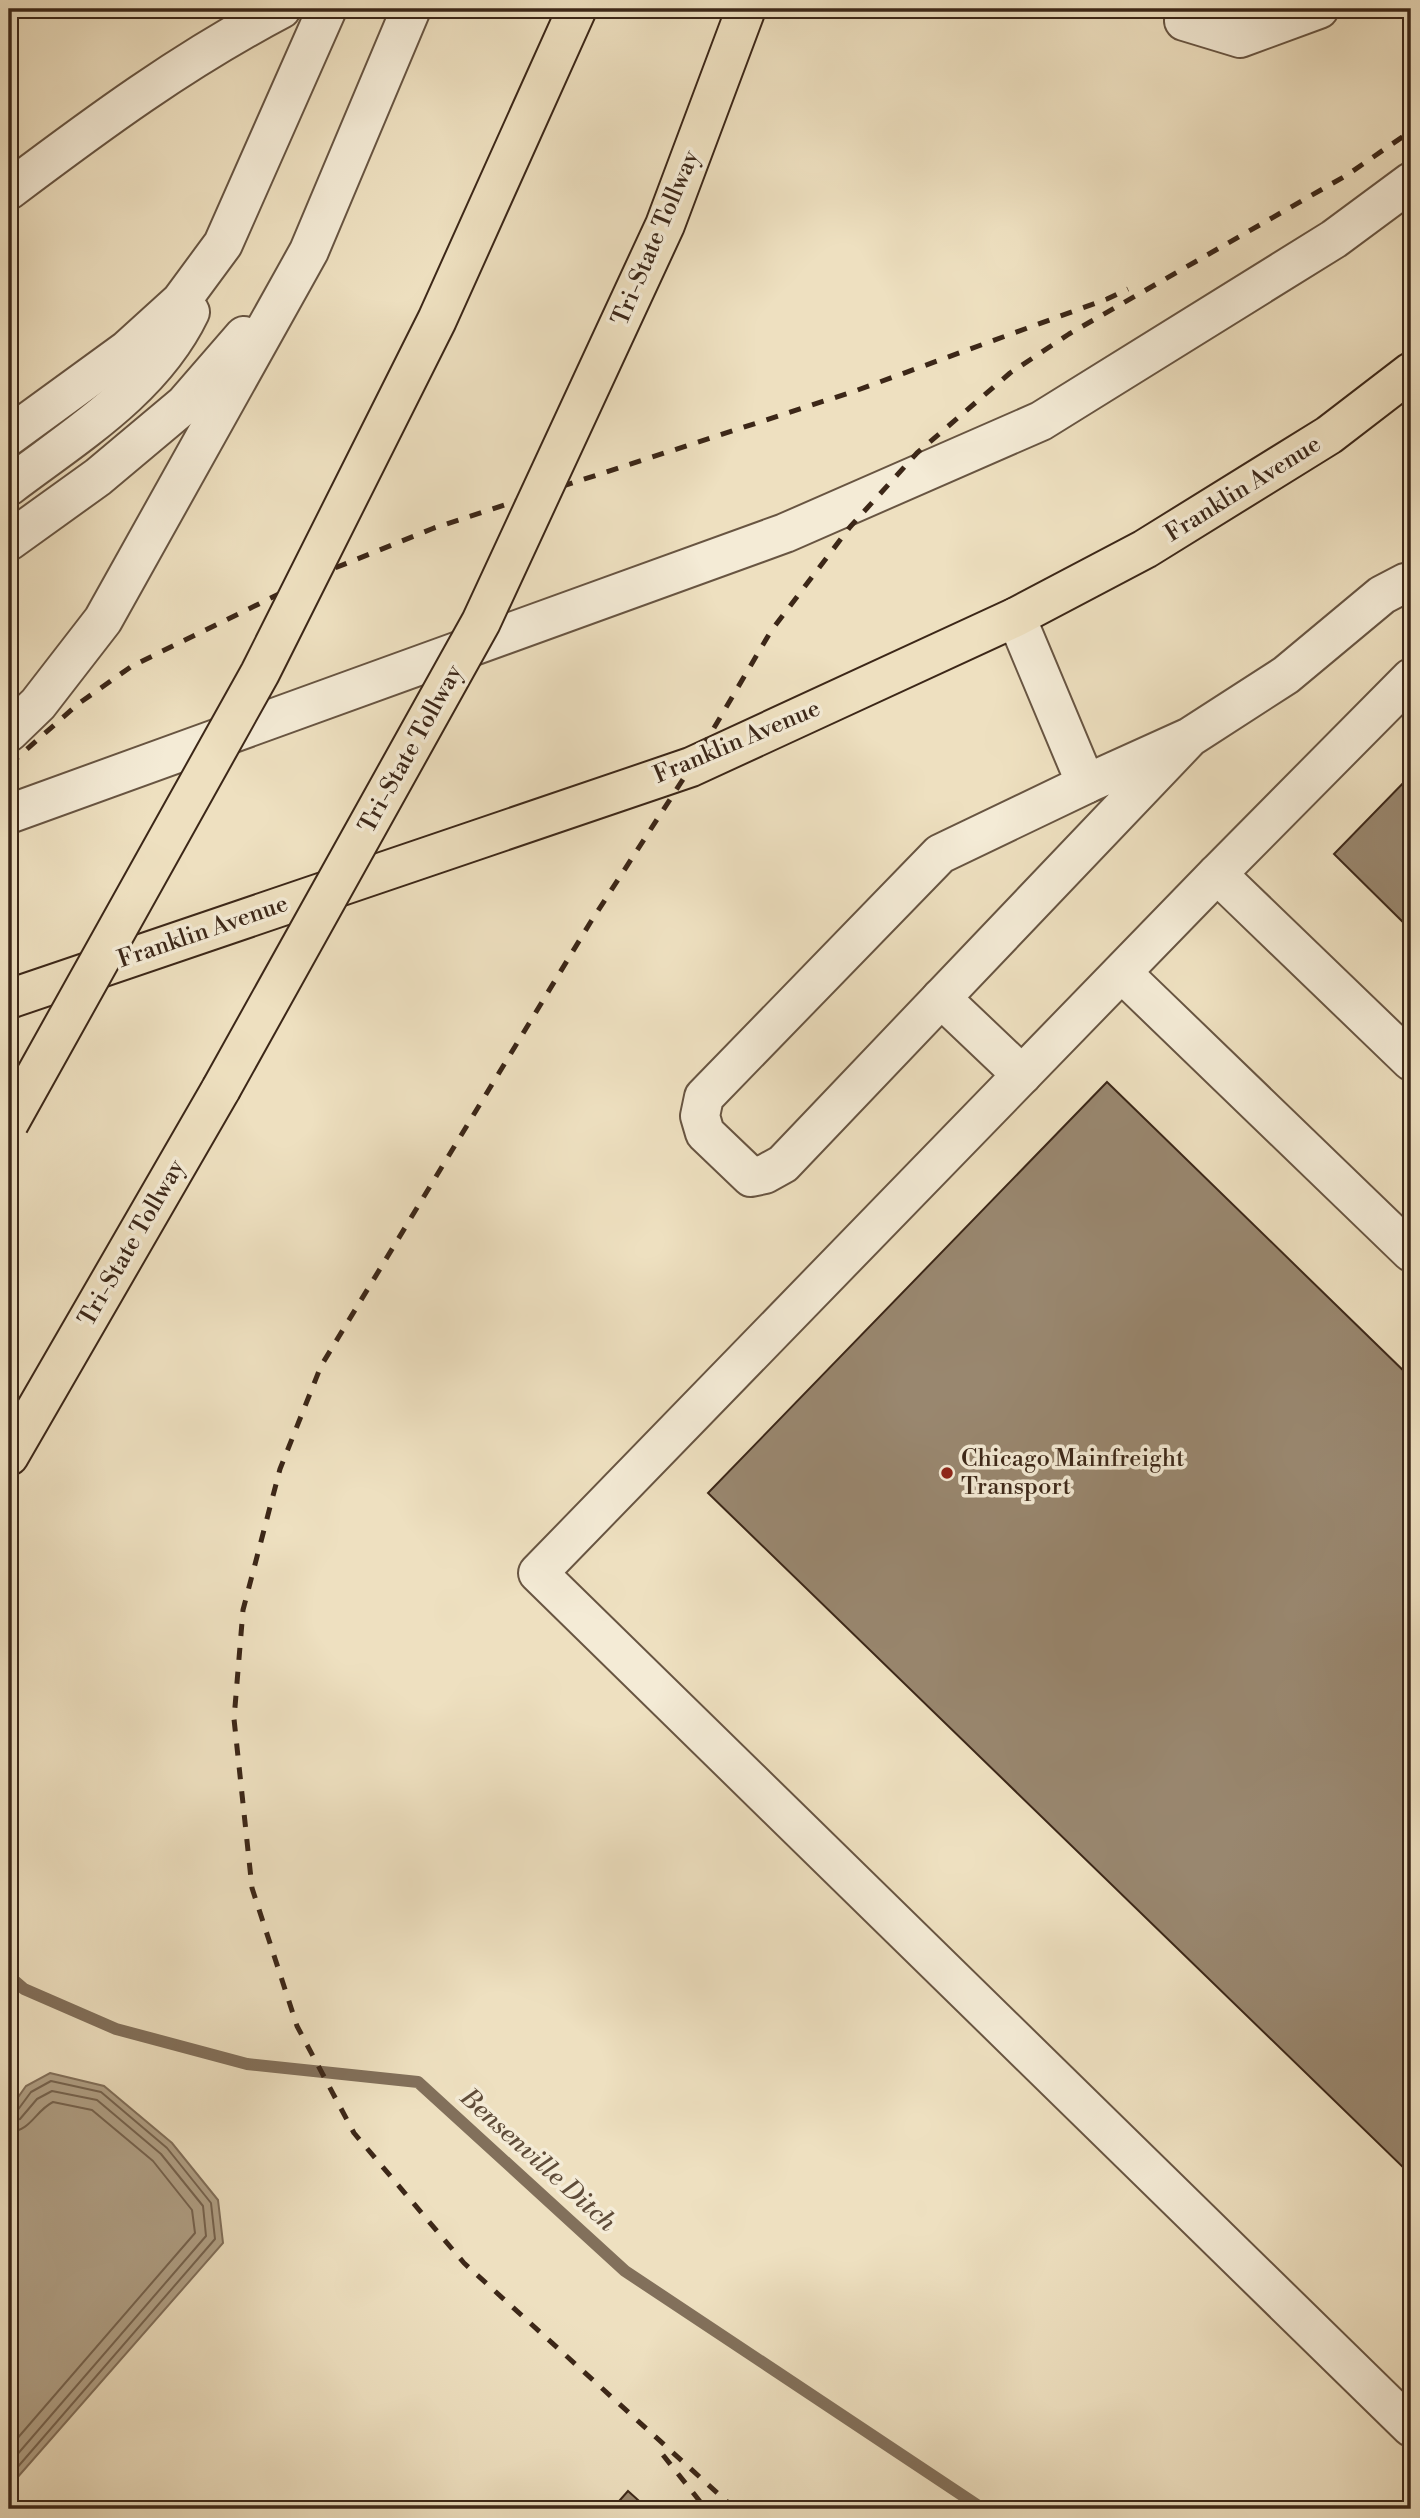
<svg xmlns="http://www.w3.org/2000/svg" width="1420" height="2518" viewBox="0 0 1420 2518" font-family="'Libre Bodoni',serif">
	<rect width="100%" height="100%" fill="#eee0c0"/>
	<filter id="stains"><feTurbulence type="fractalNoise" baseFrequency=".00286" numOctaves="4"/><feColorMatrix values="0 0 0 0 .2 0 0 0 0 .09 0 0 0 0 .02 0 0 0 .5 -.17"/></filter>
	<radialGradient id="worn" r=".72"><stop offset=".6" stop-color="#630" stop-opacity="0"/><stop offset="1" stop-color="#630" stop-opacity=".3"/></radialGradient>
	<polygon fill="#b1a187" stroke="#82705b" stroke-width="2" points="50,2073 104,2086 172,2143 218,2200 223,2243 9,2487 9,2110 26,2086"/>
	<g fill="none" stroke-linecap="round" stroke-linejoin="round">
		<g stroke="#766450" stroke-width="2">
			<polyline points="9,2113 17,2111 31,2092 51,2081 101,2092 167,2148 211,2203 215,2239 9,2477"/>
			<polyline points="9,2122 20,2119 37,2099 52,2091 97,2100 161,2154 203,2206 206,2236 9,2464"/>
			<path d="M9,2132C31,2131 35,2111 53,2102L92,2110L153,2161L192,2210L195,2233L9,2448"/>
		</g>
		<polyline stroke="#82705b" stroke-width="12" points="9,1976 24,1989 116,2029 247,2064 418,2082 625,2271 983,2509"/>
	</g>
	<g fill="#99876f" stroke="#3c2718" stroke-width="2">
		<polygon points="1411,775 1411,930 1334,854"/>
		<polygon points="1107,1082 1411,1378 1411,2175 708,1493"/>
		<polygon points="628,2491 648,2509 612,2509"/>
	</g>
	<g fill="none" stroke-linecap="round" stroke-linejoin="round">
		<g stroke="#685542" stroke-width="42">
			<g id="minor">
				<polyline points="1187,9 1184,21 1240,38 1319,9"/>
				<path d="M9,190C98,123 182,61 281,9"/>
				<polyline points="9,436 127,350 181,301 223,244 327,9"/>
				<path d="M9,486C75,436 153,389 190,312"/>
				<polyline points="9,541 98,477 185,404 244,336"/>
				<polyline points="1016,617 1086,784"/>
				<polyline points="1411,678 1217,874 1411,1061"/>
				<polyline points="9,732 38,704 103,620 294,278 309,251 411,9"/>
				<polyline points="1190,737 783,1164 765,1174 751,1177 705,1133 700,1116 704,1097 940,854 1086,784 1190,737 1286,675 1382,595 1405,583 1411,582"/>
				<polyline points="9,814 785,533 1041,421 1334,239 1411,182"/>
				<polyline points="1217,874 538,1573 1411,2427"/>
				<polyline points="1122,973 1411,1252"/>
				<polyline points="941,998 1022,1075"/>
			</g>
		</g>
		<g stroke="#3c2718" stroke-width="42">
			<polyline id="major" points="9,999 691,767 1016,617 1145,549 1329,435 1411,372"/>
		</g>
		<g stroke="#3c2718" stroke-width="42">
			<polyline id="highway" points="9,1456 221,1089"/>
		</g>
		<use href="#minor" stroke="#f4ebd6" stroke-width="38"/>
		<use href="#major" stroke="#eee0c0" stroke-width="38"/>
		<use href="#highway" stroke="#eee0c0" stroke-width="38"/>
		<g stroke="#3c2718" stroke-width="5" stroke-dasharray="12 12" stroke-linecap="butt">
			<polyline points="9,765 78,704 132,666 320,574 434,528 855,391 1107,299 1128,289"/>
			<polyline points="663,2455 706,2509"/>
			<polyline points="735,2509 464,2263 354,2133 297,2026 252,1888 234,1719 243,1610 280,1469 321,1366 590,923 691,767 771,631 850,527 917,453 1010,373 1069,334 1347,175 1411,131"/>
		</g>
		<g stroke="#3c2718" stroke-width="42" stroke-linecap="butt">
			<g id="highway-bridge">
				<polyline points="221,1089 481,622 665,225 746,9"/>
				<polyline points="9,1123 260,673 437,320 577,9"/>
			</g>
		</g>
		<use href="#highway-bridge" stroke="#eee0c0" stroke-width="38"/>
	</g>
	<circle fill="#8f2418" stroke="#f4ebd6" stroke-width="2.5" cx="947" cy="1473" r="7"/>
	<g text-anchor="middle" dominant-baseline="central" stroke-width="7" stroke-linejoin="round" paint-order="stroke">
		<g font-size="24" fill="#3c2718" stroke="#f4ebd6">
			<text transform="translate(656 238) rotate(-67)">Tri-State Tollway</text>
			<text transform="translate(1243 489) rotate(-32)">Franklin Avenue</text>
			<text transform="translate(737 742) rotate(-23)">Franklin Avenue</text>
			<text transform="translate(411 749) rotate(-61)">Tri-State Tollway</text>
			<text transform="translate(203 932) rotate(-19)">Franklin Avenue</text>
			<text transform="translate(132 1243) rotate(-60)">Tri-State Tollway</text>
		</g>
		<g font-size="24" fill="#3c2718" stroke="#f4ebd6" text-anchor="start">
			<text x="961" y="1459">Chicago Mainfreight<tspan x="961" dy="28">Transport</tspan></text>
		</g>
		<g font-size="26" font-style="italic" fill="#5f4c39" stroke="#f4ebd6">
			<text transform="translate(538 2160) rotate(42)">Bensenville Ditch</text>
		</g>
	</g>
	<rect width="1420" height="2518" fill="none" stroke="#eee0c0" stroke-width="35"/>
	<rect x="10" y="10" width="1399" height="2497" fill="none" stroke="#3c2718" stroke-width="3.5"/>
	<rect x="18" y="18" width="1385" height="2483" fill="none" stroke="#3c2718" stroke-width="2"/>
	<rect width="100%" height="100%" filter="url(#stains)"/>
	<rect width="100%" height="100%" fill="url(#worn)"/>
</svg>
